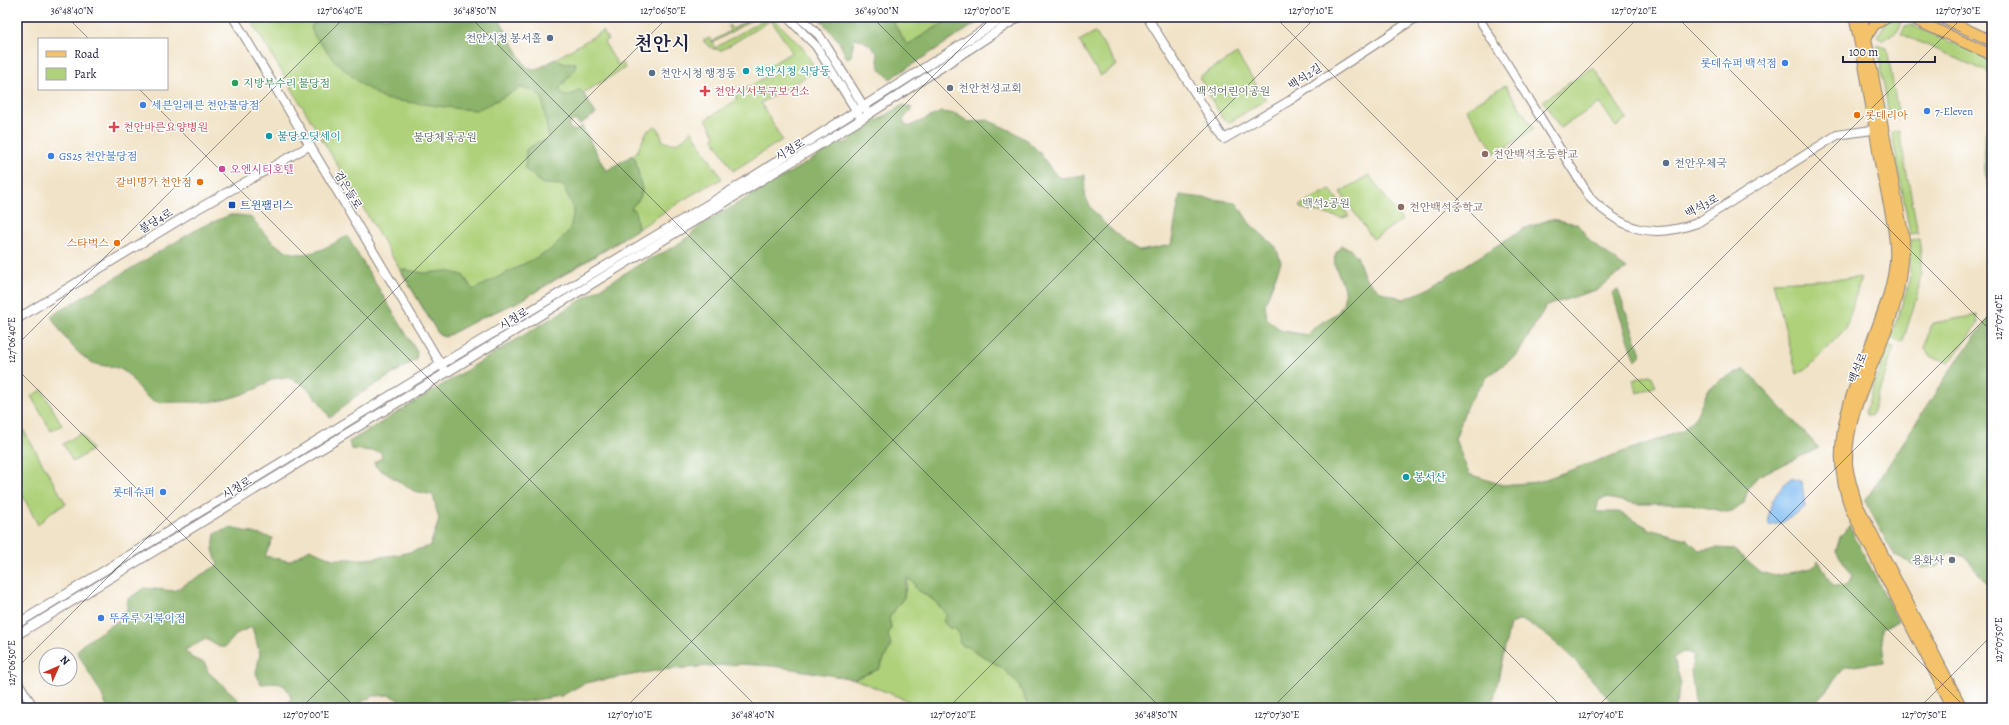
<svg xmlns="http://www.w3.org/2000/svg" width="2009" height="725" viewBox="0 0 2009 725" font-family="Alegreya,'Noto Serif KR',serif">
	<rect width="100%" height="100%" fill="#fff"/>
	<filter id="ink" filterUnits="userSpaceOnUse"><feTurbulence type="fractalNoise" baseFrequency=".025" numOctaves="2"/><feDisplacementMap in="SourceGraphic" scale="8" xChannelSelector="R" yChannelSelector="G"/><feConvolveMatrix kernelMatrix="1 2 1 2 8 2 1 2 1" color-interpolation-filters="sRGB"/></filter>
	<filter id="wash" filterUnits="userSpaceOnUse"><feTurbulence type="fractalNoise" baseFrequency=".012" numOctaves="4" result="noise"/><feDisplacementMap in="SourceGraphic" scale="16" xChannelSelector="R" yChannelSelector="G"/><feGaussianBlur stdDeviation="0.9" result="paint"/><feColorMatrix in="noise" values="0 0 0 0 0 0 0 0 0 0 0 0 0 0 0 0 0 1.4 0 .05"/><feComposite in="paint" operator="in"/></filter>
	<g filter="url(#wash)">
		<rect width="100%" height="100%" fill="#f1e3c7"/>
		<g fill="#afd17a" stroke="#687a5a">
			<polygon points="249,17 498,17 622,240 520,301 481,318 445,337 439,335"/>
			<path d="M753,17H756L713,43L715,48L766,18V17H774C781,28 790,34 798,43C806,51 811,61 816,71L761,103L782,140L733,171L713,138L715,136L706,119L737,100L735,95L772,73L769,66L792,52L771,20L722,50L713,49L704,42V40L710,38L712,42L730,31L728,26L729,25L733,29Z"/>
			<polygon points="890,17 953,17 907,45"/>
			<polygon points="1894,19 1901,22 1899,29 1883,41 1877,37 1886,22"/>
			<polygon points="1911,25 1992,60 1992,74 1901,34 1905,26"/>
			<polygon points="603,31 608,40 604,42 618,65 623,63 625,68 583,93 579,89 576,93 564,97 559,89 569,76 576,63 562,63 555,59"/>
			<polygon points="1095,32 1117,65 1100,76 1079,41"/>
			<polygon points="1877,45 1887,48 1897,108 1896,116 1889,115"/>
			<polygon points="1237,54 1266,100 1228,123 1222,118 1199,77"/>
			<polygon points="1593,67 1627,119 1616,127 1600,103 1560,128 1543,101"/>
			<polygon points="1505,85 1534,129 1496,154 1466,109"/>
			<path d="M656,126L658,128L663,141C675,147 685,140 691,130L722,179C692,192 666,212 638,229L635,211L631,208L640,198L642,190L635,158L631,156L637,152L647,131Z"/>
			<polygon points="1899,131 1918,233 1910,234 1892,134 1893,132"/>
			<polygon points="1369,175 1402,220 1373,239 1340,192"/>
			<polygon points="1330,189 1349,216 1342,218 1300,208 1300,205"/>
			<path d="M1919,239C1926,282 1914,302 1903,342L1901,343L1892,339L1891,337L1909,283L1911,240Z"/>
			<polygon points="1861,278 1846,328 1809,367 1797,374 1773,282"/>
			<polygon points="1977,315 1978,324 1952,359 1949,362 1929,356 1925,348 1930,326 1934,323"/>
			<polygon points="1890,347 1894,348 1871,416 1866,415 1865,412 1887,348"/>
			<polygon points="1651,374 1656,386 1638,393 1633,380"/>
			<polygon points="42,390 62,425 51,431 31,396"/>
			<polygon points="17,419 66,504 51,512 38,525 17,485"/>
			<polygon points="81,433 92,450 73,462 63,444"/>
			<polygon points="908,578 915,584 915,588 935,601 947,616 943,621 949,628 955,628 969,647 1005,670 1019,685 1028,706 1025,708 919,708 916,704 854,679 879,669 891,645 888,635 891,627 889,618 904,597"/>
		</g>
		<g fill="#8bb36a" stroke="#566a52">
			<path d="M317,17H498L525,66C537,73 544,65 555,59L562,63H576L575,69L559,89L565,97L576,93L579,89L583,93L596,114L580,124L574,120L569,124V128L575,131L582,126L606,171L631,156L635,158L642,190L640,198L631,208L635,211L638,229L520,301L481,318L445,337L439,335L400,269L424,273L447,271L463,275L473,290L549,251L570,230L574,209L563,185L543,184L525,169L526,150L538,142L549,140L542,98L534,90L520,88L490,104L476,110L461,109L384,99L361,84L335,61L315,37L311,28Z"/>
			<polygon points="818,17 890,17 907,45 953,17 986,17 890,79 879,68 877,53 871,46 860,39 854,39 851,56 847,58 838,40"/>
			<path d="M903,105L912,108L903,120L908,127L941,112L956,114L969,122L987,120L1014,132L1029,142L1040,153L1053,172L1061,178L1085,175C1085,181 1084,189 1085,195C1092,216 1121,240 1140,251L1171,245L1180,195L1236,202L1250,224L1276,247L1281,262L1265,304L1267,319L1282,331L1308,335C1311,332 1313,328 1317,326C1325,319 1339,316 1343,304C1351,279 1322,266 1341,246L1350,249L1357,256L1365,278L1381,292L1404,299L1428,289L1523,229L1551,219L1577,224L1592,243L1627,269L1613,277L1599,289L1546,306L1518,354L1486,378L1467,405L1455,439L1469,474L1503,485L1537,482L1682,431L1696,416L1708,390L1720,380L1745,369L1819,448L1758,476L1748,489L1744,503L1735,510L1726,512L1690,504H1638L1606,498L1599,500L1596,512H1619L1652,530L1687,539L1699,550L1717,548L1733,549L1760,572L1775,576L1812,568L1818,561C1826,569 1826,580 1835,586L1847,585L1853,576L1836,551L1840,537L1849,526L1898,621L1881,629L1884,662L1845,667L1815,704L1797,708H1700L1695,702L1691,670L1694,655C1685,650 1681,652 1674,658L1681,683L1675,708H1620L1613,704C1586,673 1559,638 1521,620L1510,624L1492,708H1025L1028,705L1019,685L1005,670L969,647L963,646L959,641L960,635L955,628H949L943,621L947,615L935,601L915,588V584L908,578L905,585L904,597L889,618L891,627L888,635L891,645L879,669L854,679L773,666L740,664L685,668L661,670L585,683L561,696L522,702L510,701L482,708H414L402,703L391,695L374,696L363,701L360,708H286L291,698C285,680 277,683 261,684L256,673L260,654L252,627L238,633L225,647H219L206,639L185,650L192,658L205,663L208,672L238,699L237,705L234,708H107L102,695L77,652L82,645L126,615L128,599L144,588L174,591L218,565L213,550L215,533L232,528L273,538L265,556L289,561L310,549L333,559H366L402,554L430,546L439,520L433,495L414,491L376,467L374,462L382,458L381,452L351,449L349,442L645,261C666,252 685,242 701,225L838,144L849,142L851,137Z"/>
			<polygon points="1991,115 1992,115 1992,196 1985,173 1984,139"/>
			<path d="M230,215C258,215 250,219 267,236C294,266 318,253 347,236L417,352L416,360L355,397L330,418C320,401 301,374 278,378C270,379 263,386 256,389C247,393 237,396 227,399C212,403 195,402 179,402C170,402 160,404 152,400C138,393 135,378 122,370C113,365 101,367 93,363C73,352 62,334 51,316L201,227Z"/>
			<polygon points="1618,290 1641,354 1636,361 1612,293"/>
			<polygon points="1992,314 1992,599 1990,589 1965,555 1949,554 1938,567 1921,568 1894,555 1865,501 1953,366"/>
		</g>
		<path fill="#7ebbf1" stroke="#506e96" d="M1791,478L1802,482L1805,507L1783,522L1769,526C1766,507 1777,490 1791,478Z"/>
	</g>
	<g filter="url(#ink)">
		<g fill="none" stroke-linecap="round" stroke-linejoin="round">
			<g stroke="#8a8281" stroke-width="10">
				<g id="minor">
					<polyline points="233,17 443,368"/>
					<polyline points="787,17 816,46 859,115"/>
					<polyline points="799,17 819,35 827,47 866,110"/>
					<polyline points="1147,17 1224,139 1289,101 1417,17"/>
					<path d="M1478,17L1591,199C1624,231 1653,239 1697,223L1837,135L1879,129"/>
					<polyline points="17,319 194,211 309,146"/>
					<polyline points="17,624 440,365 735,188 1004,17"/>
					<polyline points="17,635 865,117 1019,17"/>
					<polyline points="17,681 34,708"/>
				</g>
			</g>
			<g stroke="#8a8281" stroke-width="12">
				<g id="major">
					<path d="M1854,17C1866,65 1872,114 1880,163C1886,193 1897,231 1895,261C1893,284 1886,304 1878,325C1854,390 1823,446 1853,514L1953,708"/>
					<path d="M1862,17L1904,239C1902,264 1900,288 1893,311C1878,361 1846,408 1847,463C1848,476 1853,491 1857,504L1962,708"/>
					<polyline points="1909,17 1992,55"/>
					<polyline points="1940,17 1992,41"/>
					<polyline points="1866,38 1874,25 1888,17"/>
				</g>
			</g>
			<use href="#minor" stroke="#fff" stroke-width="8"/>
			<use href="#major" stroke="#f3c26a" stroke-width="10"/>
		</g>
	</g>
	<path fill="none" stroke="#22223b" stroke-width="1" stroke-opacity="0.45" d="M67,17L89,39M470,17L1161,708M872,17L1563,708M1275,17L1966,708M1677,17L1992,332M17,21L21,17M139,89L758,708M17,345L345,17M17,369L356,708M17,668L668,17M301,708L992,17M625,708L1316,17M948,708L1639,17M1272,708L1963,17M1596,708L1992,312M1919,708L1992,635"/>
	<g fill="#5c6f8a" stroke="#fff" stroke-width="1.5">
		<circle cx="550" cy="38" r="4"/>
		<circle cx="652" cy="73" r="4"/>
		<circle cx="1666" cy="163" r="4"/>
	</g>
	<g fill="#3f7fe0" stroke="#fff" stroke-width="1.5">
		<circle cx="1785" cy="63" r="4"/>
		<circle cx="143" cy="105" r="4"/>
		<circle cx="1927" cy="111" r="4"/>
		<circle cx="51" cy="156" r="4"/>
		<circle cx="163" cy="492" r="4"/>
		<circle cx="101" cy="618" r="4"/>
	</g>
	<g fill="#0f9aa8" stroke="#fff" stroke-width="1.5">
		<circle cx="746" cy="71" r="4"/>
		<circle cx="269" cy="136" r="4"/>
		<circle cx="1406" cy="477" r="4"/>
	</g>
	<circle fill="#2e9e5b" stroke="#fff" stroke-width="1.5" cx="235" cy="83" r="4"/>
	<g fill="#6b7280" stroke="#fff" stroke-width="1.5">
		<circle cx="950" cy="88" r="4"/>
		<circle cx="1952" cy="560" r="4"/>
	</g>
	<g fill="#e0444e" stroke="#fff" stroke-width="1.5">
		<path d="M703 85h4v4h4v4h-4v4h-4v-4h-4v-4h4z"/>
		<path d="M112 121h4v4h4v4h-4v4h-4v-4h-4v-4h4z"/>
	</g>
	<g fill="#e8710a" stroke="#fff" stroke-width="1.5">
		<circle cx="1857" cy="115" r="4"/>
		<circle cx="200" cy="182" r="4"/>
		<circle cx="117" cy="243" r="4"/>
	</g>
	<g fill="#8d6e63" stroke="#fff" stroke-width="1.5">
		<circle cx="1485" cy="154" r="4"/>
		<circle cx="1401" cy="207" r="4"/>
	</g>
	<circle fill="#d1479c" stroke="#fff" stroke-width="1.5" cx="222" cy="169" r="4"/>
	<rect fill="#1a4fb4" stroke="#fff" stroke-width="1.5" x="228" y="201" width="8" height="8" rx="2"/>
	<g text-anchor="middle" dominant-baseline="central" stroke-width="3" stroke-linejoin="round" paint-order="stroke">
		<g font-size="11" fill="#4e5e75" stroke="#fff" text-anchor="start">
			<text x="542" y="38" text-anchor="end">천안시청 봉서홀</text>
			<text x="660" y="73">천안시청 행정동</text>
			<text x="1674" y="163">천안우체국</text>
		</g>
		<g font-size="11" fill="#366cbe" stroke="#fff" text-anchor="start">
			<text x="1777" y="63" text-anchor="end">롯데슈퍼 백석점</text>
			<text x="151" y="105">세븐일레븐 천안불당점</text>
			<text x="1935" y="111">7-Eleven</text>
			<text x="59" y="156">GS25 천안불당점</text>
			<text x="155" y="492" text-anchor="end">롯데슈퍼</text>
			<text x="109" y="618">뚜쥬루 거북이점</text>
		</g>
		<g font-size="11" fill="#0d838f" stroke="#fff" text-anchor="start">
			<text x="754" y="71">천안시청 식당동</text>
			<text x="277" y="136">불당오딧세이</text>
			<text x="1414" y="477">봉서산</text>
		</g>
		<g font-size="11" fill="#22223b" stroke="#fff">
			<text transform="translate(1305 77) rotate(-33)">백석2길</text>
			<text transform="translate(790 150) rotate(-31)">시청로</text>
			<text transform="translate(348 190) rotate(59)">검은들로</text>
			<text transform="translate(1702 206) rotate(-28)">백석3로</text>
			<text transform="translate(156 221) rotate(-31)">불당4로</text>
			<text transform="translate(514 319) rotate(-32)">시청로</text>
			<text transform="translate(1858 368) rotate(-68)">백석로</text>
			<text transform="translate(237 488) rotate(-31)">시청로</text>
		</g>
		<g font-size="11" fill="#27864d" stroke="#fff" text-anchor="start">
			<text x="243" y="83">지방부수리 불당점</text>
		</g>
		<g font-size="11" fill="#5b616d" stroke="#fff" text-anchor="start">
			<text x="958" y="88">천안천성교회</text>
			<text x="1944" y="560" text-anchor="end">용화사</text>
		</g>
		<g font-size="11" fill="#be3a42" stroke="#fff" text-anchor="start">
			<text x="714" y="91">천안시서북구보건소</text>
			<text x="123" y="127">천안바른요양병원</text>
		</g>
		<g font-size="11" fill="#535f51" stroke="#fff">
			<text x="1233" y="91">백석어린이공원</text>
			<text x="445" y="137">불당체육공원</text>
			<text x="1326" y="203">백석2공원</text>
		</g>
		<g font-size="11" fill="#c56008" stroke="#fff" text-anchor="end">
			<text x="1865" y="115" text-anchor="start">롯데리아</text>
			<text x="192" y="182">갈비명가 천안점</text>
			<text x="109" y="243">스타벅스</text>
		</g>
		<g font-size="11" fill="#785e54" stroke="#fff" text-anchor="start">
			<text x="1493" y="154">천안백석초등학교</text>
			<text x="1409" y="207">천안백석중학교</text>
		</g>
		<g font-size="11" fill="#b23c85" stroke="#fff" text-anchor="start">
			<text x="230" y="169">오엔시티호텔</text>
		</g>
		<g font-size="11" fill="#164399" stroke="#fff" text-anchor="start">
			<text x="240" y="205">트윈팰리스</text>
		</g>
		<g font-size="19" font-weight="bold" fill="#22223b" stroke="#fff">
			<text x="662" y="44">천안시</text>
		</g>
	</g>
	<rect width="2009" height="725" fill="none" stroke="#fff" stroke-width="44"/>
	<rect x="38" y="38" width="130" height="52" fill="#ffffff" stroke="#a7a7b1"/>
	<rect x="46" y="51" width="20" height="6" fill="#f3c26a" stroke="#a7a7b1"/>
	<text x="74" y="58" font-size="12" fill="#22223b">Road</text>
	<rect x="46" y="68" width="20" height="12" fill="#afd17a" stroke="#a7a7b1"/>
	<text x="74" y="78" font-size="12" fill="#22223b">Park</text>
	<g transform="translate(58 667) rotate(45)"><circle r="19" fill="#ffffff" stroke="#a7a7b1"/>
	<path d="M0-3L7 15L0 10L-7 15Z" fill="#c8321e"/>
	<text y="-6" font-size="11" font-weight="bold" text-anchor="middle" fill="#22223b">N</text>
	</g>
	<path d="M1843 56v6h92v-6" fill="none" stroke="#22223b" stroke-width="2"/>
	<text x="1849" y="56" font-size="12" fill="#22223b" stroke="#ffffff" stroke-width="3" paint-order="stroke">100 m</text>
	<rect x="22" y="22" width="1965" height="681" fill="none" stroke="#22223b" stroke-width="1.5"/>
	<g font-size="10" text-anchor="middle" fill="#22223b">
		<text x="72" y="14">36°48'40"N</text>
		<text x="340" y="14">127°06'40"E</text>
		<text x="475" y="14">36°48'50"N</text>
		<text x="663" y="14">127°06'50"E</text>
		<text x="877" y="14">36°49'00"N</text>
		<text x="987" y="14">127°07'00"E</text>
		<text x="1311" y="14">127°07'10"E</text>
		<text x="1634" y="14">127°07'20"E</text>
		<text x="1958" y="14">127°07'30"E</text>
		<text transform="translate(1998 317) rotate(-90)" y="4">127°07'40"E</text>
		<text transform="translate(11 340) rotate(-90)" y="4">127°06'40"E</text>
		<text transform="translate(1998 640) rotate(-90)" y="4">127°07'50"E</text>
		<text transform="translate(11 663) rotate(-90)" y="4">127°06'50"E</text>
		<text x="306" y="718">127°07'00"E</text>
		<text x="630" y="718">127°07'10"E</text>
		<text x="753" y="718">36°48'40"N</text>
		<text x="953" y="718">127°07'20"E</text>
		<text x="1156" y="718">36°48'50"N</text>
		<text x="1277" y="718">127°07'30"E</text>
		<text x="1601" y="718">127°07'40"E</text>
		<text x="1924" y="718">127°07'50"E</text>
	</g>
</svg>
